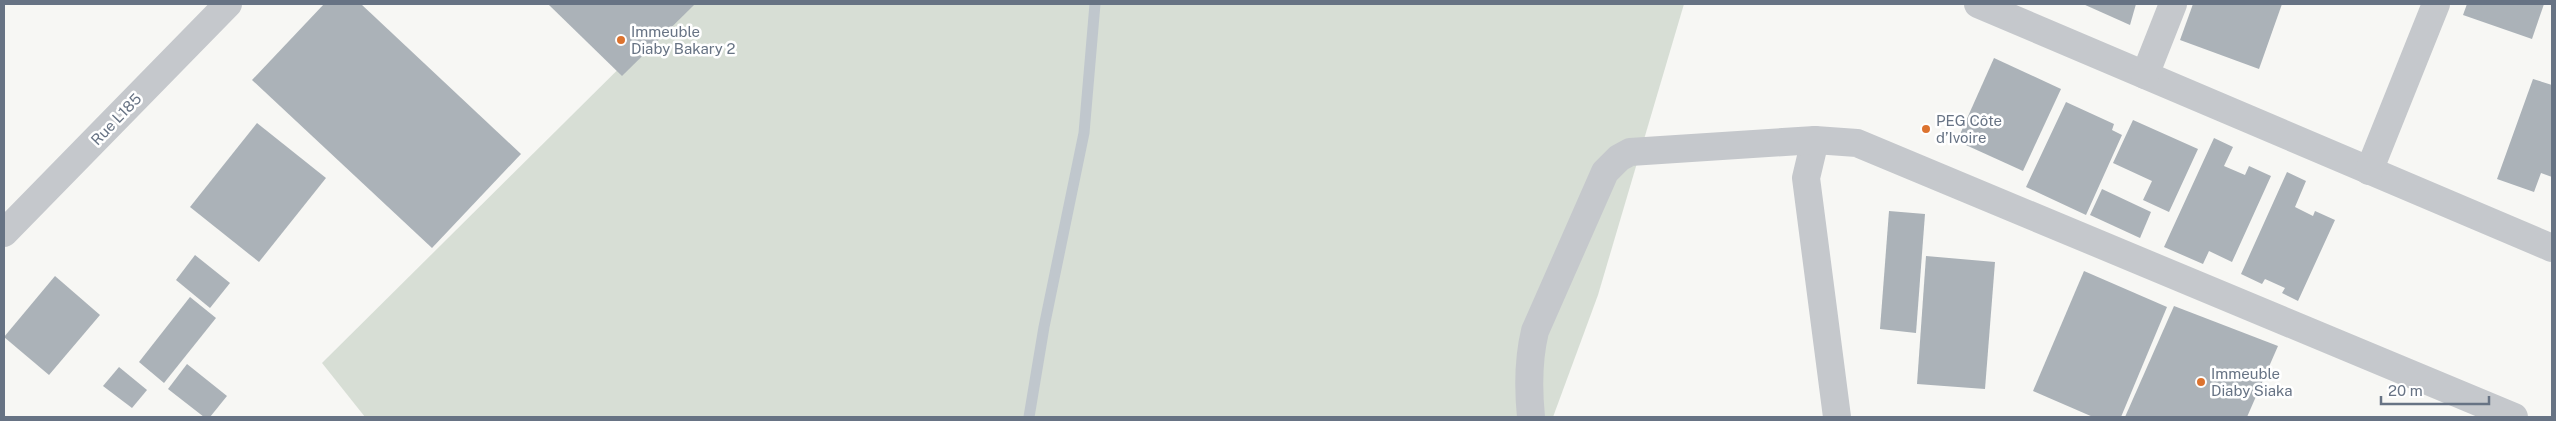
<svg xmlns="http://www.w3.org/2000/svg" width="2556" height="421" viewBox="0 0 2556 421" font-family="'Public Sans',sans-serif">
	<rect width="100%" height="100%" fill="#f7f7f4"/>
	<polygon fill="#d7ded5" points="684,4 1684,4 1598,295 1553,417 365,417 322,363"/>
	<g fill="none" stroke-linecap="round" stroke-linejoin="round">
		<polyline stroke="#c0c7cd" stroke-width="11" points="1029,417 1044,327 1084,133 1095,4"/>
	</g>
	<g fill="#abb2b8">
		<polygon points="324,4 361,4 521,154 432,248 252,80"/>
		<polygon points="548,4 695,4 622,76"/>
		<polygon points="2083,4 2136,4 2130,25"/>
		<polygon points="2193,4 2282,4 2259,69 2180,40"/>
		<polygon points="2467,4 2544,4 2532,39 2463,15"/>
		<polygon points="1994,58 2061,89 2023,171 1957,141"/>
		<polygon points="2533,79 2552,85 2552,177 2541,173 2534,192 2497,179"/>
		<polygon points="2066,102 2114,124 2112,130 2122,135 2086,215 2026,187"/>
		<polygon points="2133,120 2198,149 2169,212 2143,200 2152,181 2113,163"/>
		<polygon points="257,123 326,178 259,262 190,207"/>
		<polygon points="2214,138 2233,147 2224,166 2245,175 2249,166 2271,176 2232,262 2209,251 2203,264 2164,247"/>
		<polygon points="2287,172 2306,181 2295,207 2313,216 2315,211 2335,220 2298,301 2282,293 2285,288 2265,279 2262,284 2241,274"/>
		<polygon points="2102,189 2151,212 2140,238 2090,215"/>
		<polygon points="1889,211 1925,214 1916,333 1880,329"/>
		<polygon points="195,255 230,283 210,308 176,280"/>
		<polygon points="1926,256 1995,262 1985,389 1917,384"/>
		<polygon points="2084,271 2167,307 2121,417 2093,417 2033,391"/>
		<polygon points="55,276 100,315 49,375 4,337"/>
		<polygon points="190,297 216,318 164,383 139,362"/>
		<polygon points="2174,306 2278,346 2247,417 2125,417"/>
		<polygon points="187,364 227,396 210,417 204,417 168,389"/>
		<polygon points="119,367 147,390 132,408 103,386"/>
	</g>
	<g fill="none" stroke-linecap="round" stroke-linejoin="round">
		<g stroke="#c5c8cc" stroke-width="28">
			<polyline points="1978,4 2552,248"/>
			<polyline points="2145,75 2173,4"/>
			<polyline points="1815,140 1806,178 1837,417"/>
			<polyline points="2369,171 2436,4"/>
			<polyline points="4,233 228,4"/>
			<path d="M1531,417C1528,387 1528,360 1535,331L1605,172L1619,158L1630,152L1815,140L1857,143L2514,417"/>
		</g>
	</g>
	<g fill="#dc732f" stroke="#fff" stroke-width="2">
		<circle cx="621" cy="40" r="5"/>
		<circle cx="1926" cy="129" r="5"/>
		<circle cx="2201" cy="382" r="5"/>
	</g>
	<g text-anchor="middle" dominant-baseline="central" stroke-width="5" stroke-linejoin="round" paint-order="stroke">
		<g font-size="15" fill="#677384" stroke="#fff" text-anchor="start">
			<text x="631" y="31">Immeuble<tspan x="631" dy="17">Diaby Bakary 2</tspan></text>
			<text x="1936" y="120">PEG Côte<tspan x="1936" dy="17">d’Ivoire</tspan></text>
			<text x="2211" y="373">Immeuble<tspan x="2211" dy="17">Diaby Siaka</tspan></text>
		</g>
		<g font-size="15" fill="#677384" stroke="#fff">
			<text transform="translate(116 119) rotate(-46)">Rue L185</text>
		</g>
	</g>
	<rect width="2556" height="421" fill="none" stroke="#677384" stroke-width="10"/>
	<path d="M2381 396v8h108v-8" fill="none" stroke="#677384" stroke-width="2.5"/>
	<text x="2388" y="396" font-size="15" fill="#677384" stroke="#ffffff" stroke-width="4" paint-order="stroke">20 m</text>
</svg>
